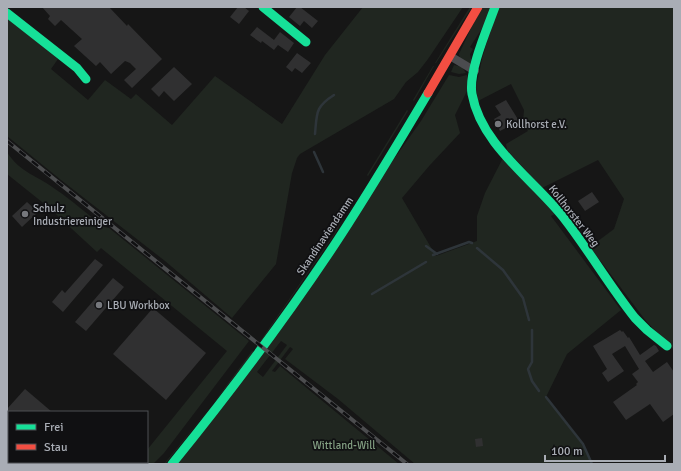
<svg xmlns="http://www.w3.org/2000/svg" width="681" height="471" viewBox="0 0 681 471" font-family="Signika,sans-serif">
	<rect width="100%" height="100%" fill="#161616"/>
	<g fill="#202620" fill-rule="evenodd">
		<polygon points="363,7 463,7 428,59 418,72 406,82 394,99 300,154 297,158 292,173 276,264 232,318 165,261 61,180 7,136 7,18 58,59 51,69 88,100 105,80 131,99 136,94 172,125 215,76 282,124 325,55"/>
		<polygon points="470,7 472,7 436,63 435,63"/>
		<polygon points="483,7 493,7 490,16 470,47 473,49 470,54 471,59 473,60 473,63 468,63 460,58 459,54 472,26"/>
		<polygon points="497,7 674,7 674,350 646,321 590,247 614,229 624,199 598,160 542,188 507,150 506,144 528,131 523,123 524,110 511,84 478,101 476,87 482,59"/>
		<polygon points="454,65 462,67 466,73 459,74 451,72"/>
		<polygon points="433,66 434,66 414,101 413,100"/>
		<path d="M449,75L459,77L467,75L470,85L455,115L460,133L430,165L402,198L436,256L477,241V216L485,193L504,156L555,214L551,216L621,310L567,354L546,397L583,444L592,464H415L338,399L285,359L293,349L290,347L272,371L275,372L280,366L399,464H177L421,121ZM281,341L287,345L263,377L257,372Z"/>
		<polygon points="407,110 408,111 368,176 367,175"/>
		<path d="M7,152C20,173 37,175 55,189C72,200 88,215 104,227L109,228L249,341L164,453L153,464H135L137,462H147V450L227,351L101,248L97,252L47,206L7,174Z"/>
		<polygon points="347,208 348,208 335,234 262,340 261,340 334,234"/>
		<polygon points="252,351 254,352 166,463 164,464 212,405"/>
	</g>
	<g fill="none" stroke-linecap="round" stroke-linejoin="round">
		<g stroke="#2e353a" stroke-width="2.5">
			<path d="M315,134C317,113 315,107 334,95"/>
			<polyline points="314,152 323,172"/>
			<polyline points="426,246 437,254"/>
			<polyline points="477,248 503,270 523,298 529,320"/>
			<polyline points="433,255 469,242 472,243"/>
			<polyline points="372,294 426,262"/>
			<polyline points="532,330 532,362 528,369 532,381 539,391"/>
			<polyline points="546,397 583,444 592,464"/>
		</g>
	</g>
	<g fill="#303031">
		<polygon points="42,7 109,7 127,26 128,24 162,59 132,88 124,80 136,69 130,63 125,61 111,74 100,62 96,66 74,46 82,39 61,20 55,26 48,19 50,16"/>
		<polygon points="238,7 244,7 249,11 239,24 230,17"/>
		<polygon points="297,7 300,7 318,21 312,28 304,21 300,26 289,17"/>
		<polygon points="257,27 274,40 280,32 294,43 288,52 278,45 274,50 262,41 261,43 250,35"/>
		<polygon points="297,53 311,63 302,73 295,68 292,72 286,67"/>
		<polygon points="174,67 192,84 174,101 164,91 159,97 151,89"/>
		<polygon points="506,100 519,121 500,131 494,119 501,115 495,106"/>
		<polygon points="592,192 599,202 585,211 578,201"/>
		<polygon points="27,202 38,212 22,227 12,216"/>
		<polygon points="95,259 103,265 63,312 52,302 62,290 65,293"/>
		<polygon points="113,278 124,287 86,331 75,322"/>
		<polygon points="153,308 206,353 166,400 113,354"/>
		<polygon points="620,330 622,332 623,331 628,338 629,337 640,355 654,345 656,346 659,351 645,361 653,372 667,362 674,372 674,414 663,422 650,404 626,420 613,402 637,385 636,384 638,382 632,374 639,369 625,346 612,354 624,371 608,382 602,373 607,369 593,346"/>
		<polygon points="25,389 52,412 7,412 7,409"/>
		<polygon points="482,438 483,446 476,447 475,439"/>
	</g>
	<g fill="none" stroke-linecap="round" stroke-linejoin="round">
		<polyline stroke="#4b4c4f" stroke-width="8" points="450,56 475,71"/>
		<g stroke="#16e098" stroke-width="9">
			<polyline points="263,7 306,42"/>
			<path d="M495,7C487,29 468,72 472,94C481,145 533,179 563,217C588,249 609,285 635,318L647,330L667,346"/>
			<polyline points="7,13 77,68 86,79"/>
			<path d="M172,464C227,396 280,326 329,253C364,201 396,147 428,93"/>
		</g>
		<polyline stroke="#f24e42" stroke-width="9" points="428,93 478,7"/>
		<g stroke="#4c4d4f" stroke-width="4">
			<polyline id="rail" points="7,141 407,464"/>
		</g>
		<use href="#rail" stroke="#101012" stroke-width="2.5" stroke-dasharray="8" stroke-linecap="butt"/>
	</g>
	<g fill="#76787d" stroke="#101012" stroke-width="1.5">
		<circle cx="498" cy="124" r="4"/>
		<circle cx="25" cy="214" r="4"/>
		<circle cx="99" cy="305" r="4"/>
	</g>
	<g text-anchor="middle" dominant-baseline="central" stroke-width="3.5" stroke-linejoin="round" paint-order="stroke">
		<g font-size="11" fill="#a9adb5" stroke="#101012" text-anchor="start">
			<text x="506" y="124">Kollhorst e.V.</text>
			<text x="33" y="208">Schulz<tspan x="33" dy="13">Industriereiniger</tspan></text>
			<text x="107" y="305">LBU Workbox</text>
		</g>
		<g font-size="11" fill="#a9adb5" stroke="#101012">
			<text transform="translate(574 216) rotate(52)">Kollhorster Weg</text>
			<text transform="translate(325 236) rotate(-56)">Skandinaviendamm</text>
		</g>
		<g font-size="11" fill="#829e82" stroke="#101012">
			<text x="344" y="445">Wittland-Will</text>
		</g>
	</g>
	<rect width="681" height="471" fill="none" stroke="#a9adb5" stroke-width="16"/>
	<rect x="8" y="411" width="140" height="52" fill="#101012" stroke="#4d4f53"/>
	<rect x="16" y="424" width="20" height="6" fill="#16e098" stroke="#4d4f53"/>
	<text x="44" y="431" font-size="12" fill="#a9adb5">Frei</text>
	<rect x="16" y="444" width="20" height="6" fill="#f24e42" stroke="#4d4f53"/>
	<text x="44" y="451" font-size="12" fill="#a9adb5">Stau</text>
	<path d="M545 455v6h120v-6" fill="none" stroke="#a9adb5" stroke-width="2"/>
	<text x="551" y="455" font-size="12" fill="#a9adb5" stroke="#101012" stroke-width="3" paint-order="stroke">100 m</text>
</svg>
